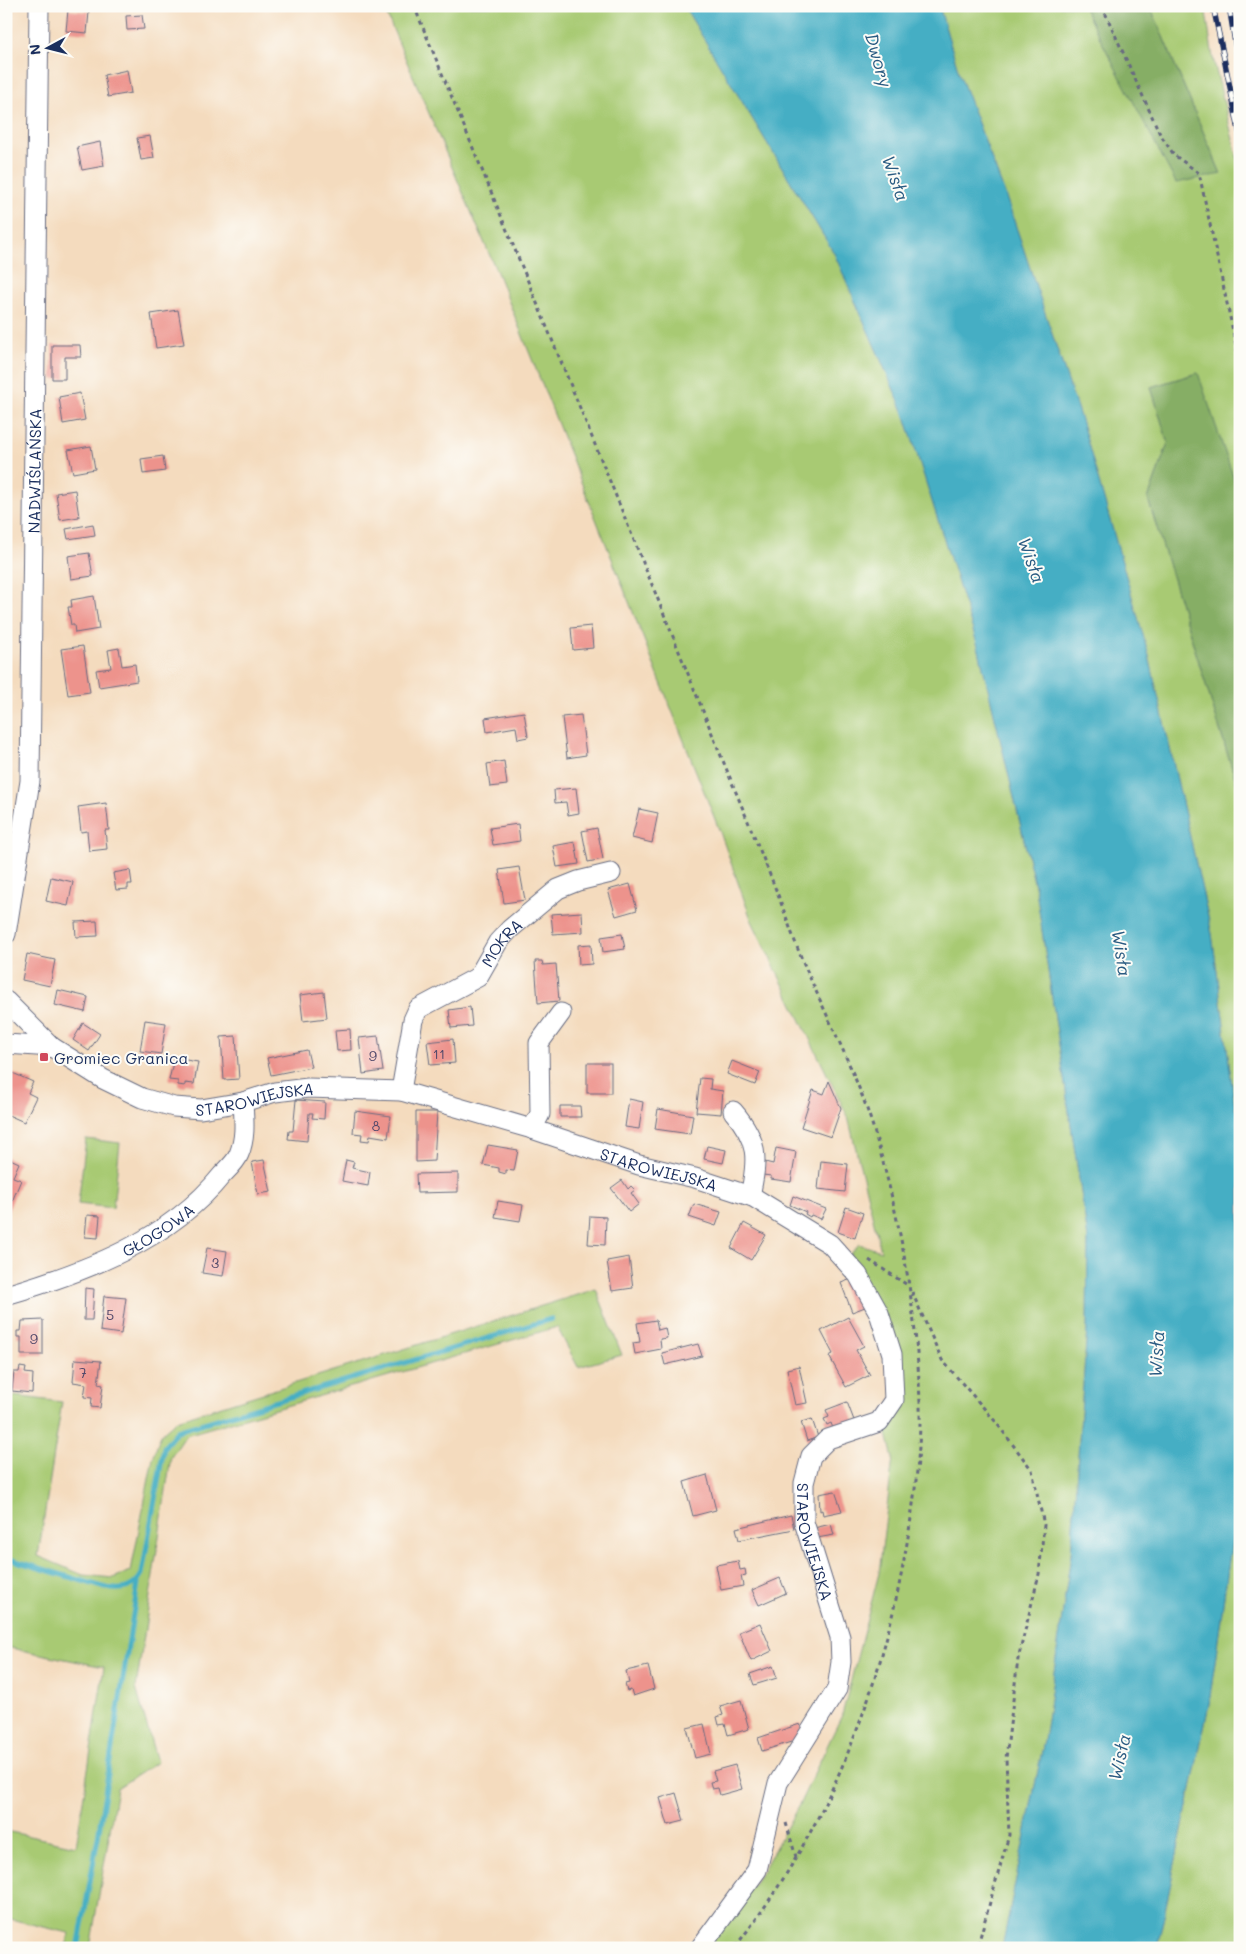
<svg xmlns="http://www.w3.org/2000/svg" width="1246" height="1954" viewBox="0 0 1246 1954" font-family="Mali,sans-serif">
	<rect width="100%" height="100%" fill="#fdfcf7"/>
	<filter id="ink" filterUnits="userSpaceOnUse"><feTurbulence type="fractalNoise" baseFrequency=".02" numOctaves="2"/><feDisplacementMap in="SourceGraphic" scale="10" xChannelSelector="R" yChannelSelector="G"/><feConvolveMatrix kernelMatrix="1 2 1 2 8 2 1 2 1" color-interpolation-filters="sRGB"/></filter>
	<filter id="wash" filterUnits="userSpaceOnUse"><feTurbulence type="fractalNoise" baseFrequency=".0096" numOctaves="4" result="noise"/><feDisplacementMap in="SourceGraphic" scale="20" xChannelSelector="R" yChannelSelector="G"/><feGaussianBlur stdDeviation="1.12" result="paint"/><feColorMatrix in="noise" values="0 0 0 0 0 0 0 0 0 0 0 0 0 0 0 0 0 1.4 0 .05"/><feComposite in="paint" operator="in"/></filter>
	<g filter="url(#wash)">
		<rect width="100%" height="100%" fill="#f4dbbe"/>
		<g fill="#a8ca73" stroke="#627c68">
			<polygon points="383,6 684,6 834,253 904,413 978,646 1036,890 1088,1239 1087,1329 1071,1555 1044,1741 1002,1948 707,1948 763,1870 799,1805 842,1715 879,1573 893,1458 885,1426 899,1388 848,1257 859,1244 881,1251 848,1117 751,919 720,832 610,554 499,277"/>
			<polygon points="939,6 1083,6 1177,182 1221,174 1150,6 1205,6 1213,58 1240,168 1240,497 1197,373 1151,387 1168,443 1148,499 1240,794 1240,1114 1235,1108 1212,934 1149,656 1082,423 1005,194 959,73"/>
			<polygon points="86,1139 120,1143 113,1208 78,1204"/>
			<polygon points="596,1289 622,1355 578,1367 557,1327 186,1435 171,1457 136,1688 157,1762 117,1788 90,1948 66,1948 69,1933 6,1918 6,1831 76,1846 104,1667 6,1647 6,1395 62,1402 38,1556 83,1575 113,1578 131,1571 153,1458 161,1434 177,1420"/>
			<polygon points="1240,1482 1240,1948 1157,1948 1209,1704"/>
		</g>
		<g fill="#86ae65" stroke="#506e62">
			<polygon points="1083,6 1150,6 1221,174 1176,183"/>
			<polygon points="1198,373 1240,497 1240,794 1148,499 1168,443 1151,387"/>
		</g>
		<polygon fill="#45aec4" stroke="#306e91" points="684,6 939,6 959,73 1005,194 1082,423 1149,656 1212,934 1235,1108 1240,1114 1240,1482 1209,1704 1157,1948 1002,1948 1044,1741 1071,1555 1087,1329 1088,1239 1036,890 978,646 904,413 834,253"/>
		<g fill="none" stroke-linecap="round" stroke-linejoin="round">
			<g stroke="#45aec4" stroke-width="5">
				<path d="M6,1558L106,1588C122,1591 134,1589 142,1574L164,1447L177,1431L551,1319"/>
				<polyline points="78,1948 98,1837 138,1583"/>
			</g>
		</g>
		<g id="blocks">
			<g fill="#ed938c">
				<polygon points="68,10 89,12 87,33 66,31"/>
				<polygon points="142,15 144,29 127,30 126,16"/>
				<polygon points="127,70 131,93 108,97 104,75"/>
				<polygon points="150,136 154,158 141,160 137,138"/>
				<polygon points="100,142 104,166 82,170 77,147"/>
				<polygon points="178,310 184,344 156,348 151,314"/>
				<polygon points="52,345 80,345 81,357 65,357 65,379 52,379"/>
				<polygon points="80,393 85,420 63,424 59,397"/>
				<polygon points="91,446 95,469 73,473 68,450"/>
				<polygon points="163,456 165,471 143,474 141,459"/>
				<polygon points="75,490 79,517 60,520 56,493"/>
				<polygon points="93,524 95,535 68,539 66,529"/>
				<polygon points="89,553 93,576 71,579 68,556"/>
				<polygon points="94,596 99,629 75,633 74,625 71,625 68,607 72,607 71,600"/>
				<polygon points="591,626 593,648 573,650 571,628"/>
				<polygon points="83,646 90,692 68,695 61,649"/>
				<polygon points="119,648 122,666 135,664 137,681 99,687 96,670 111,668 108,650"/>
				<polygon points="524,712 528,737 518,739 516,727 487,732 485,718"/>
				<polygon points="581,715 586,755 567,758 562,717"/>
				<polygon points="504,761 507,785 490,787 487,764"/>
				<polygon points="576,788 579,813 568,815 566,802 555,803 554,790"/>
				<polygon points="106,803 109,830 105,830 107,849 89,851 87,831 81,832 78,807"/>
				<polygon points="639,809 658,813 652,843 632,838"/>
				<polygon points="518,824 520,841 493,845 490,828"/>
				<polygon points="597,828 603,859 588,862 582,831"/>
				<polygon points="575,842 579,864 557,867 553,846"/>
				<polygon points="519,867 525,900 504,903 499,870"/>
				<polygon points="130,870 132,884 128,884 128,889 116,890 113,873"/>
				<polygon points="51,877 73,882 68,906 46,901"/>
				<polygon points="630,884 637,910 616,916 608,890"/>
				<polygon points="582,912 583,932 553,934 551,914"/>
				<polygon points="97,921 98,936 76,937 75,922"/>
				<polygon points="622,934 625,949 603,952 601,937"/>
				<polygon points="591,944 592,964 579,965 578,945"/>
				<polygon points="27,954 55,960 50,986 22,980"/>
				<polygon points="535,961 542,961 543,965 556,964 559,1001 538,1003"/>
				<polygon points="58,990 88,997 85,1012 55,1005"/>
				<polygon points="324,992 327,1018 303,1021 300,995"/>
				<polygon points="470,1007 472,1026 451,1028 449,1010"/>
				<polygon points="145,1020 166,1023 161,1054 140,1051"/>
				<polygon points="83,1023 100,1034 89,1051 73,1040"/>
				<polygon points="350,1029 351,1050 337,1051 335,1030"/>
				<polygon points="236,1036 239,1079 224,1080 221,1037"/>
				<polygon points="378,1036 383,1071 363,1074 359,1038"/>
				<polygon points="453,1039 455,1063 430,1065 427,1042"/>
				<polygon points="307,1050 311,1067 271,1075 267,1058"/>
				<polygon points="174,1058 198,1062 194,1084 185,1083 185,1086 178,1085 178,1081 169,1080"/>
				<polygon points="732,1061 760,1072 755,1085 727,1074"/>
				<rect x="587" y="1063" width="24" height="30"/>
				<polygon points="6,1070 33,1082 28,1093 36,1097 24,1122 6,1114"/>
				<polygon points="700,1078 711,1079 710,1089 723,1091 721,1114 696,1112"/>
				<polygon points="829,1081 841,1108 831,1137 801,1127 813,1090 824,1094"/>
				<polygon points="629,1099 643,1102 639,1129 625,1127"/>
				<polygon points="296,1100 325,1102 324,1119 312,1118 313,1113 309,1113 307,1141 288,1139 289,1131 293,1131"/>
				<polygon points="560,1106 580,1106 581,1117 560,1117"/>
				<polygon points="658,1109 693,1115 690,1134 655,1129"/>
				<polygon points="355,1111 391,1116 388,1138 370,1135 369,1141 361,1140 362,1134 353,1133"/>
				<polygon points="416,1112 437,1112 434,1161 416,1162"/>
				<polygon points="488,1145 518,1150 514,1171 506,1170 506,1174 499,1172 499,1168 483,1165"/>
				<polygon points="707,1146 726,1150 723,1163 704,1159"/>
				<polygon points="776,1148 796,1152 791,1182 771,1179 771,1176 763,1175 765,1162 773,1164"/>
				<polygon points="6,1157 19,1163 13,1177 21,1180 6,1216"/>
				<polygon points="264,1160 271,1192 258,1194 252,1162"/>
				<polygon points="346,1160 354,1162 352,1168 370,1172 368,1186 342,1181"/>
				<polygon points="821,1161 848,1164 845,1192 818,1189"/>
				<polygon points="458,1173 458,1192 417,1193 416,1174"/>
				<polygon points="622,1180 628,1189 631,1186 635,1190 631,1193 639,1204 629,1212 611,1188"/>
				<polygon points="793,1196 826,1209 821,1219 811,1215 810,1217 805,1214 806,1212 790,1205"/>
				<polygon points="498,1201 523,1205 520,1221 495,1217"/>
				<polygon points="694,1204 721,1212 716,1226 689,1217"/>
				<polygon points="846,1207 863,1213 855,1238 838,1232"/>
				<polygon points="87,1215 100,1216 98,1238 85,1237"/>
				<polygon points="590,1216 606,1217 605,1245 588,1244"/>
				<polygon points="744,1223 766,1235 751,1260 731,1248"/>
				<polygon points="207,1248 227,1251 223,1276 202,1273"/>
				<polygon points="629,1257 633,1288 612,1291 607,1261"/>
				<polygon points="854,1278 865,1307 852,1312 841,1283"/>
				<polygon points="85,1288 94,1289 92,1320 84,1320"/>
				<polygon points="104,1296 126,1298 121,1334 100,1331"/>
				<polygon points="848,1317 864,1346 856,1350 870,1375 846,1387 829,1356 833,1354 821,1331"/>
				<polygon points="43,1320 43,1355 21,1355 21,1337 17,1337 17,1331 21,1331 22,1321"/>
				<polygon points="656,1320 658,1330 665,1328 667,1338 660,1339 661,1349 635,1354 633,1343 640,1342 637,1323"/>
				<polygon points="698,1344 702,1356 665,1365 662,1353"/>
				<polygon points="75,1359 101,1361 98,1384 103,1385 100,1408 91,1407 92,1398 84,1397 86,1384 73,1382"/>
				<polygon points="799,1366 807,1403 795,1405 787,1369"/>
				<polygon points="20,1367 26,1368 25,1373 33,1374 32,1393 12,1391 14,1372 19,1372"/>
				<polygon points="847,1402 855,1423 834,1431 831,1423 827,1425 824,1419 829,1417 826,1410"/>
				<polygon points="812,1419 818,1437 807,1441 801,1422"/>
				<polygon points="707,1475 716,1510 693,1516 684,1482"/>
				<polygon points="835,1491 842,1511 823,1515 822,1510 820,1511 819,1494"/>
				<polygon points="791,1515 794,1529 739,1540 736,1528"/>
				<polygon points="831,1524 834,1535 817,1538 814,1528"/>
				<polygon points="738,1561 740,1570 745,1569 746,1575 741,1576 743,1586 721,1590 716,1565"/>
				<polygon points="780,1578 786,1593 759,1605 752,1590"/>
				<polygon points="760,1623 772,1651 751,1661 739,1632"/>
				<polygon points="648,1666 654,1689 633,1696 631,1690 627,1691 625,1684 629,1683 626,1671"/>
				<polygon points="773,1666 777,1678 754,1685 750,1674"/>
				<polygon points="741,1700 749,1729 728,1735 725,1724 719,1725 717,1717 723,1715 720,1706"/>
				<polygon points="704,1724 711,1754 695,1758 687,1728"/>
				<polygon points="800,1724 804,1738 762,1751 758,1738"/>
				<polygon points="735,1765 742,1789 720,1795 718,1788 712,1789 710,1782 716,1781 713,1771"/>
				<polygon points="676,1793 684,1821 668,1825 660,1798"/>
			</g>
		</g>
	</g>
	<g filter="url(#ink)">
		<use href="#blocks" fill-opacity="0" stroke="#676b80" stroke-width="1"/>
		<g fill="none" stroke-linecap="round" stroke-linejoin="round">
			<g stroke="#676b80" stroke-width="21">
				<g id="minor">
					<path id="s1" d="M6,934L30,781L39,6"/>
					<path id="s2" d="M6,1001L52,1047L103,1079L142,1098L174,1107L201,1109L243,1102L275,1092L308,1088L401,1091L532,1129L639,1165L695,1178L753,1197L830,1244L858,1275L879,1313L892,1354L894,1400L879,1422L828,1439L811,1456L804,1483V1522L840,1637L841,1662L837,1689L778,1783L757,1870L700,1948"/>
					<polyline points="6,1044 52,1047"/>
					<path id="s3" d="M401,1091L413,1020L418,1009L478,977L498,942L510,929L558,889L578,881L611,873"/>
					<path d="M733,1111C759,1141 758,1159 750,1196"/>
					<polyline points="532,1129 540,1114 539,1043 561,1013"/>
					<path id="s4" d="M6,1295C85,1272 170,1240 222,1175C228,1169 236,1162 239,1154C246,1137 244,1120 243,1102"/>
				</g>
			</g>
			<g stroke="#676b80" stroke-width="3" stroke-dasharray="4 4" stroke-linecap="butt">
				<path d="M414,6C513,244 611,482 707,721C730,779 755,837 778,895C787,918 794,941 804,964C827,1018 855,1070 873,1127C900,1217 917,1310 920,1404C921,1452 914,1502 906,1549C881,1693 826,1833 734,1948"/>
				<polyline points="1102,6 1160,134 1174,155 1199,173 1240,364"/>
				<polyline points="869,1260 909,1286"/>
				<polyline points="912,1292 942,1360 995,1421 1032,1470 1044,1525 1039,1574 1018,1659 1006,1758 1009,1835 977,1948"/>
				<polyline points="786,1823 796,1857"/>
			</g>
			<use href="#minor" stroke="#fff" stroke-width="19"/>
			<g stroke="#1b2f5e" stroke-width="5.5">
				<g id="rail">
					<polyline points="1213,6 1240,135"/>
					<polyline points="1229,6 1240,73"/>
				</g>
			</g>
			<use href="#rail" stroke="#fdfcf7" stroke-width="4" stroke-dasharray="11" stroke-linecap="butt"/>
		</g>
	</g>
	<rect fill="#d1495b" stroke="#fdfcf7" stroke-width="2" x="39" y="1052" width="10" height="10" rx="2.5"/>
	<g text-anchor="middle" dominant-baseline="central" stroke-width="4" stroke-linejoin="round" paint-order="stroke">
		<g font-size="14" fill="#50486a">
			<text x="439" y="1053">11</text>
			<text x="373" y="1055">9</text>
			<text x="376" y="1125">8</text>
			<text x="215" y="1262">3</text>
			<text x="110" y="1314">5</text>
			<text x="34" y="1338">9</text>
			<text x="83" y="1372">7</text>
		</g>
		<g font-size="16" fill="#1b2f5e" stroke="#fdfcf7">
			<text stroke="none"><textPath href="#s1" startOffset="465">NADWIŚLAŃSKA</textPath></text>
			<text stroke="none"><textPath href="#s3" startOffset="194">MOKRA</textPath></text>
			<text stroke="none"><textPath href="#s2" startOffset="284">STAROWIEJSKA</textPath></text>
			<text stroke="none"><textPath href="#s2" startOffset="701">STAROWIEJSKA</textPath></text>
			<text stroke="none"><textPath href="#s4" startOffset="166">GŁOGOWA</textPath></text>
			<text stroke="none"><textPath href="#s2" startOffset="1256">STAROWIEJSKA</textPath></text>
		</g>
		<g font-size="16" fill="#1b2f5e" stroke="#fdfcf7" text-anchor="start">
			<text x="54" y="1057">Gromiec Granica</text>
		</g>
		<g font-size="18" font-style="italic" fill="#2a5b82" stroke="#fdfcf7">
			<text transform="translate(879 60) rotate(74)">Dwory</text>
			<text transform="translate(896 178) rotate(70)">Wisła</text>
			<text transform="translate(1032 560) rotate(70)">Wisła</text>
			<text transform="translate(1122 953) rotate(81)">Wisła</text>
			<text transform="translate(1156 1354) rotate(-87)">Wisła</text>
			<text transform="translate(1119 1757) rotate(-77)">Wisła</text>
		</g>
	</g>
	<rect width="1246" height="1954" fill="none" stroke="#fdfcf7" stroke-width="25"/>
	<g transform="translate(48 48) rotate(263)" stroke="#fdfcf7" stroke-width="4" paint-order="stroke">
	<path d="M0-4L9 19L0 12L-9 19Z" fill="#1b2f5e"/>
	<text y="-8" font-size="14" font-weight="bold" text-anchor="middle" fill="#1b2f5e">N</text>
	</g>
</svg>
